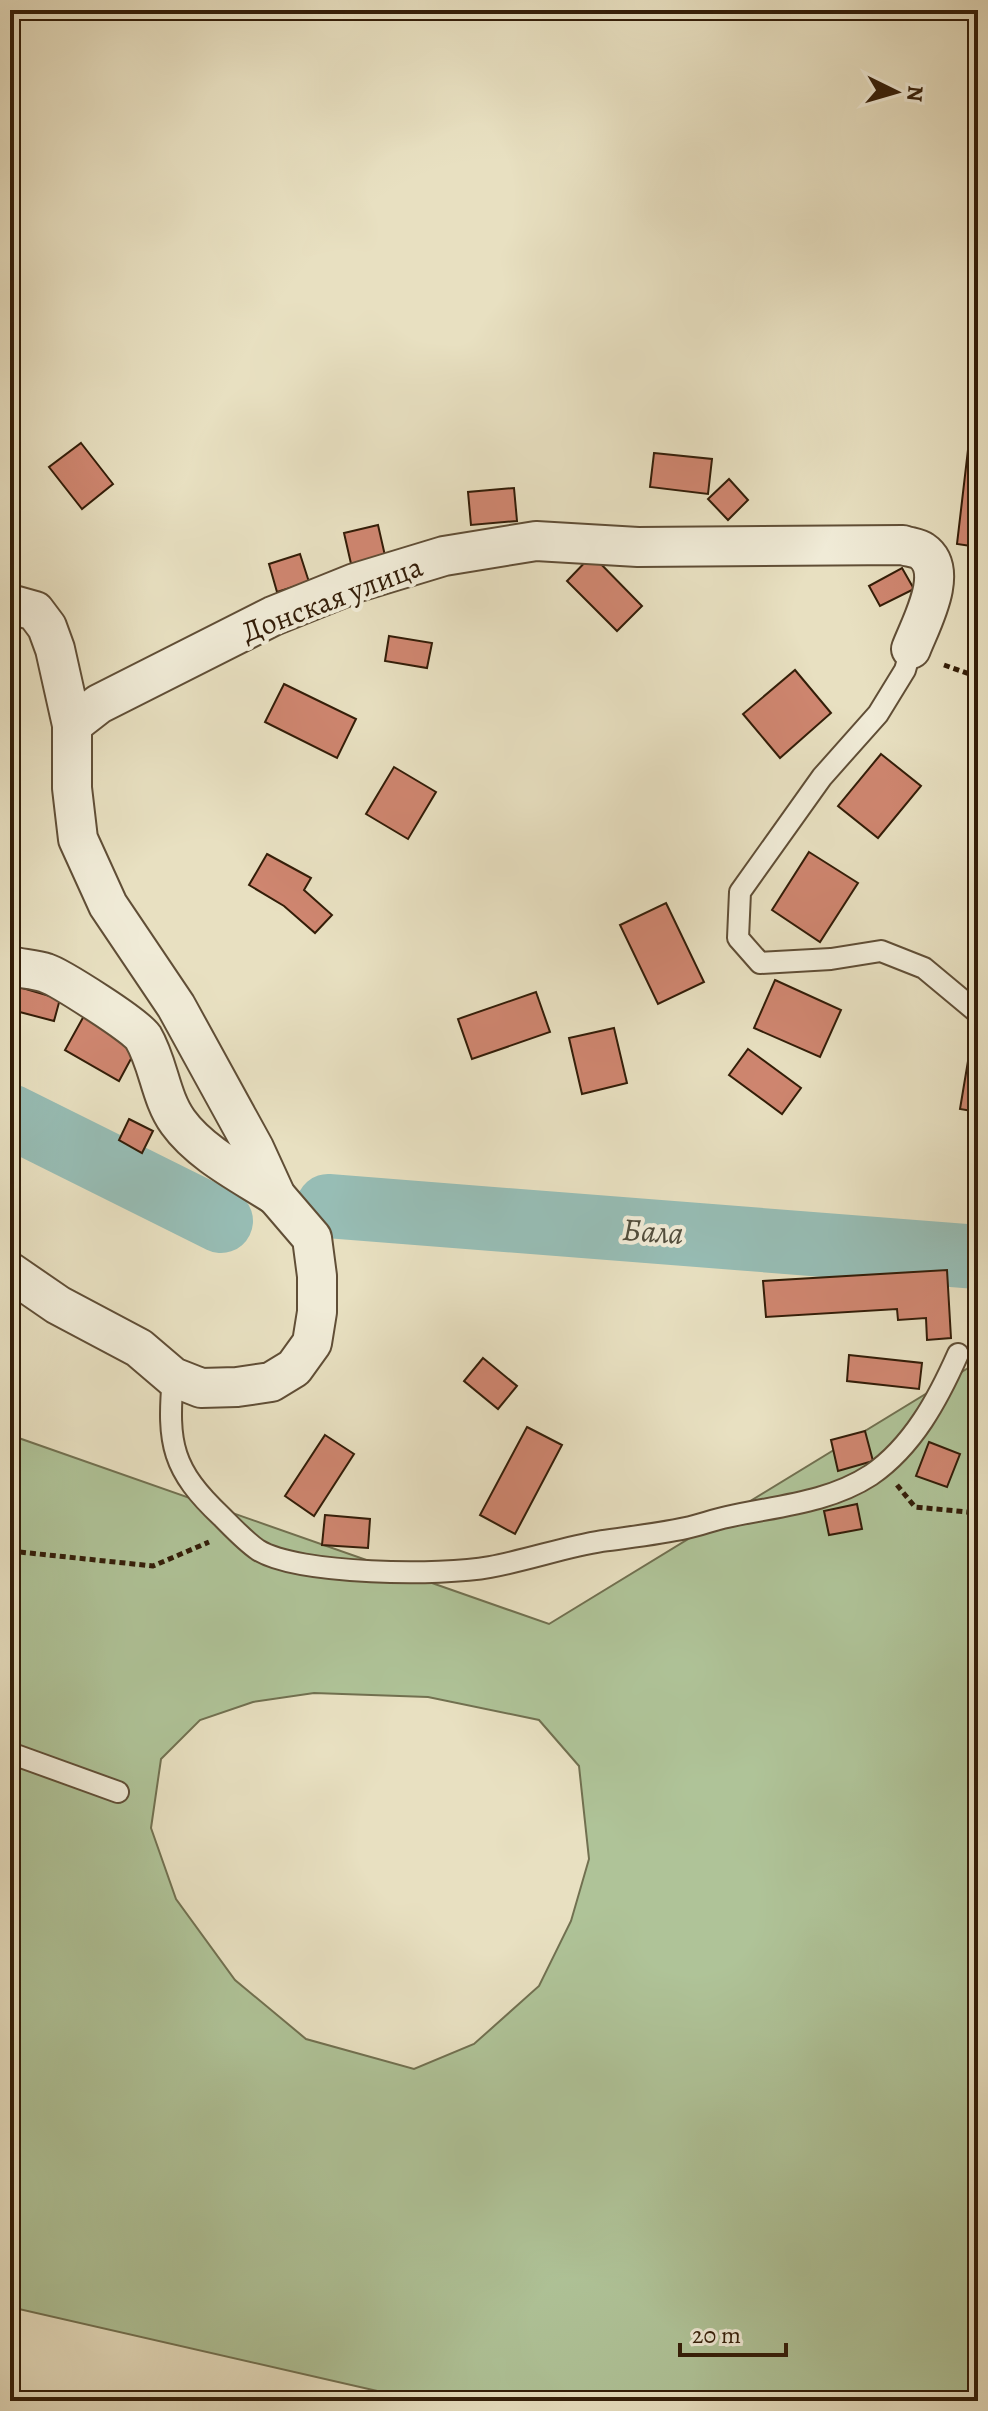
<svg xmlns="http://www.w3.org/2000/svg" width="988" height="2411" viewBox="0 0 988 2411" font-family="Alegreya,serif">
	<rect width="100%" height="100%" fill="#e8e0c1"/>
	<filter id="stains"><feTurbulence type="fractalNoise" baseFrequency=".0025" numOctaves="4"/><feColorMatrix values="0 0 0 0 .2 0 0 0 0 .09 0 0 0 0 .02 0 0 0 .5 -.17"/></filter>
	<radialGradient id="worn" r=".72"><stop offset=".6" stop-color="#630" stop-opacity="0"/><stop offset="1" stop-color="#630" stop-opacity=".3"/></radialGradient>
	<path fill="#afc398" stroke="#717050" stroke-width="2" fill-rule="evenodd" d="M978,1362V2401H421L10,2307V1435L549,1624ZM314,1693L428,1697L539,1720L579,1766L589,1859L571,1921L539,1986L474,2044L414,2069L306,2039L235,1980L176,1899L151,1828L161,1759L200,1720L253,1702Z"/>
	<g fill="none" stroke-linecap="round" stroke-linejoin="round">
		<g stroke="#97bdb5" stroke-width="64">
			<polyline points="10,1116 221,1221"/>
			<polyline points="328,1206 978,1257"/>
		</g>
	</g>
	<g fill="#cf8670" stroke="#331d08" stroke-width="2">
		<polygon points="973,407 978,408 978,547 957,544"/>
		<polygon points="81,443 113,484 82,509 49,467"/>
		<polygon points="654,453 712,459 708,494 650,487"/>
		<polygon points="729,479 748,500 728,520 708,499"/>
		<polygon points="514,488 517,521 471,525 468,492"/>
		<polygon points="378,525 386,560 352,568 344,533"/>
		<polygon points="300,554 309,582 277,592 269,564"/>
		<polygon points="592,555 642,606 617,631 567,581"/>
		<polygon points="902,568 914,589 880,606 869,586"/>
		<polygon points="389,636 432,643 427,668 385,661"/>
		<polygon points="795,670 831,713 780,758 743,714"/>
		<polygon points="284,684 356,719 337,758 265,722"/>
		<polygon points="881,754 921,786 878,838 838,806"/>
		<polygon points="394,767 436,792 408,839 366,814"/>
		<polygon points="809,852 858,883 820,942 772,910"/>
		<polygon points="267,854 311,878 304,890 332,915 315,933 284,906 249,885"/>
		<polygon points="666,903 704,982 658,1004 620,925"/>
		<polygon points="775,980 841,1010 820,1057 754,1028"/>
		<polygon points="19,987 60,999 54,1021 12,1010"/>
		<polygon points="536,992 550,1032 472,1059 458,1019"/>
		<polygon points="85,1014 139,1044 119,1081 65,1050"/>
		<polygon points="614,1028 627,1083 582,1094 569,1038"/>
		<polygon points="748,1049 801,1088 782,1114 729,1075"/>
		<polygon points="968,1061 978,1062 978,1112 960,1109"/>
		<polygon points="129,1119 153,1131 142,1153 119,1140"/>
		<polygon points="947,1270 951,1338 927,1340 926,1318 898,1320 897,1309 766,1317 763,1281"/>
		<polygon points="849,1355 922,1363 919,1389 847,1381"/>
		<polygon points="483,1358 517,1386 498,1409 464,1381"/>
		<polygon points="527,1427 562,1445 515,1534 480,1515"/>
		<polygon points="865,1431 873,1461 838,1471 831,1440"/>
		<polygon points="325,1435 354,1454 314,1516 285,1496"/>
		<polygon points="929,1442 960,1454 947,1487 916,1476"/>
		<polygon points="857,1504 862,1529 829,1535 824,1511"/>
		<polygon points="325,1515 370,1519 368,1548 322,1545"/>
	</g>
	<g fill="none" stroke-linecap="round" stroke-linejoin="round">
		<g stroke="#604e36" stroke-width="24">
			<g id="lane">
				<polyline points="911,649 905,670 878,714 822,777 740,892 738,938 760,963 831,959 881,951 924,968 978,1013"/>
				<path d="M173,1377C167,1444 172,1470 222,1517C233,1528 245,1541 258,1550C298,1575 442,1576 490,1567C528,1560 565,1547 602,1541C630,1537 659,1534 686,1528C700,1525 713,1520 727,1517C776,1506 828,1503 871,1475C913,1446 938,1399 958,1354"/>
				<polyline points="10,1753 118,1792"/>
			</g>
		</g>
		<g stroke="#604e36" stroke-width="42">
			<g id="street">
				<polyline points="10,604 35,611 47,627 55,649 72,725 72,788 78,839 108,905 176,1006 254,1148 276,1196 312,1238 317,1276 317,1312 312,1343 294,1368 271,1382 237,1387 201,1388 173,1377 139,1348 58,1305 10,1272"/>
				<path d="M72,725L99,704L273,616L355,583L444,556L536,541L638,547L903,545C908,547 918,548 922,551C951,571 920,625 911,649"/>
				<path d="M10,966C22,969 35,969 46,973C59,977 139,1028 143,1037C159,1064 160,1097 178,1122C201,1154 244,1175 276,1196"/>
			</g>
		</g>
		<g stroke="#331d08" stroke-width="5" stroke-dasharray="6 4" stroke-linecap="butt">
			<polyline points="944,665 978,677"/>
			<polyline points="897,1485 915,1507 978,1513"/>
			<polyline points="10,1551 153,1566 209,1542"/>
		</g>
		<use href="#lane" stroke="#f0ebd7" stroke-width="20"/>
		<use href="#street" stroke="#f0ebd7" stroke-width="38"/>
	</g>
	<g text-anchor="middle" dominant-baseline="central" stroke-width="8" stroke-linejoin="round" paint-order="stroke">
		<g font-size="30" fill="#331d08" stroke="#f0ebd7">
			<text transform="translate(332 599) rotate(-21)">Донская улица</text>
		</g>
		<g font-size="32" font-style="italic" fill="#514d3c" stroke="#f0ebd7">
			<text transform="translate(653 1231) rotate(4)">Бала</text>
		</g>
	</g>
	<rect width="988" height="2411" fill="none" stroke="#e8e0c1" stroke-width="40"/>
	<rect x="12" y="12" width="964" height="2387" fill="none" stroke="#331d08" stroke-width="4"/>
	<rect x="20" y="20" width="948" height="2371" fill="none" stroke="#331d08" stroke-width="2"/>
	<g transform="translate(896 92) rotate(95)" stroke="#f0ebd7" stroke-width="6" paint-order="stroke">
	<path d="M0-6L14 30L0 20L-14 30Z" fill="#331d08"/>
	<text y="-12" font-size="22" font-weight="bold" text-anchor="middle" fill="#331d08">N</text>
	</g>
	<path d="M680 2343v12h106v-12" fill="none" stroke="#331d08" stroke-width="4"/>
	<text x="692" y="2343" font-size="24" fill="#331d08" stroke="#f0ebd7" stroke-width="6" paint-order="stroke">20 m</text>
	<rect width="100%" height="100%" filter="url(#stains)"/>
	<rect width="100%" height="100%" fill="url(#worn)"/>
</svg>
